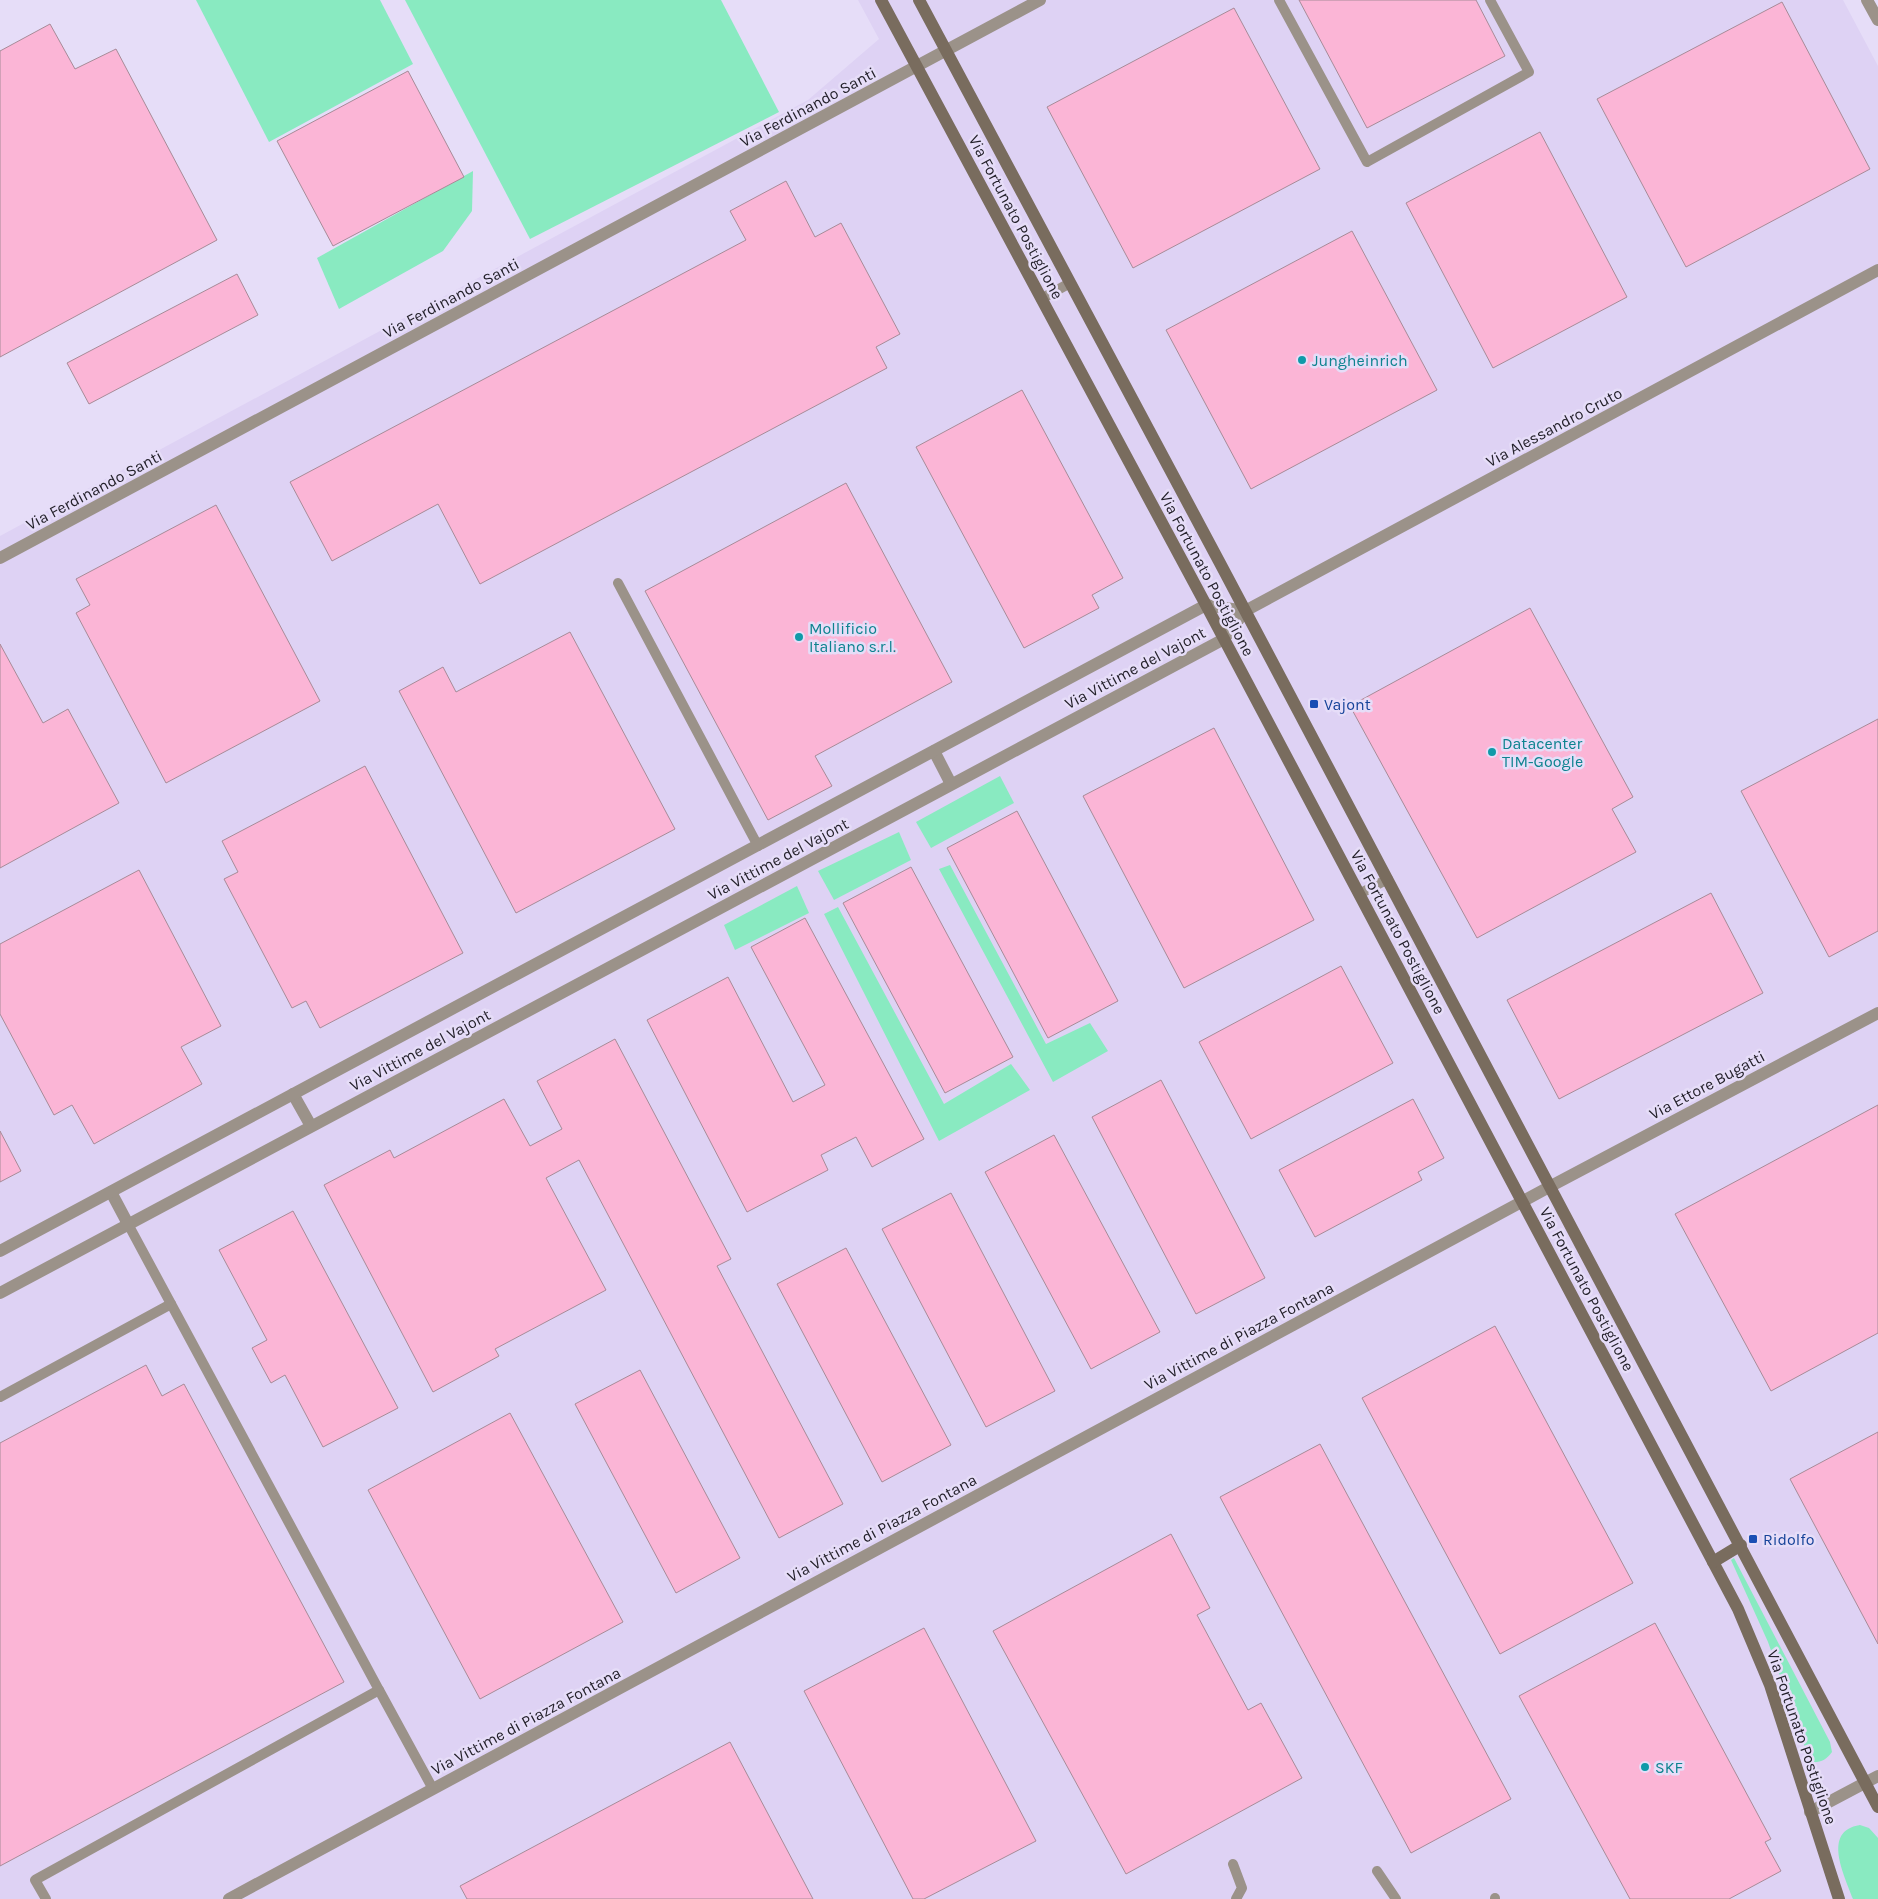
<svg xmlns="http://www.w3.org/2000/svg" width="1878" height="1899" viewBox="0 0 1878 1899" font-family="Karla,sans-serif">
	<rect width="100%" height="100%" fill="#e6ddf8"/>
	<polygon fill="#ded2f4" points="858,0 1843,0 1878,66 1878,1899 0,1899 0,536 808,100 879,39"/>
	<g fill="#89eac1">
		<polygon points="196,0 380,0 413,64 269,142"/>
		<polygon points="405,0 721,0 779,112 530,239"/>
		<polygon points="473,171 472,211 443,251 339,309 317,258"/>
		<polygon points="1000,776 1014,803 931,848 916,822"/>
		<polygon points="899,832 911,860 834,900 818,871"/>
		<polygon points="950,865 1046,1044 1090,1023 1108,1051 1053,1082 939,869"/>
		<polygon points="797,886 809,913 735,950 724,925"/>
		<polygon points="838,907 944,1104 1011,1064 1030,1090 939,1141 824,914"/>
		<path d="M1734,1558L1830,1742L1832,1752C1826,1760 1821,1763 1810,1762L1768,1642L1731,1560Z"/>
		<path d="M1860,1825L1869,1828L1878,1838V1899H1853C1845,1876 1821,1831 1860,1825Z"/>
	</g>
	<g fill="#fbb5d6" stroke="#a78b98">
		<polygon points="1299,0 1476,0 1505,56 1367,128"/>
		<polygon points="1782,2 1870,169 1686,267 1597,99"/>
		<polygon points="1234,8 1320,169 1133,268 1047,107"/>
		<polygon points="50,24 75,69 116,49 217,240 0,357 0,51"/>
		<polygon points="408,71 464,177 333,246 277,141"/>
		<polygon points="1540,132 1627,297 1493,368 1406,203"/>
		<polygon points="786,181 815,237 841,223 900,334 876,347 887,368 480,584 438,504 332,561 290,482 746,240 730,211"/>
		<polygon points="1352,231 1437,390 1251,489 1166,330"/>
		<polygon points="237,274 258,315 89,404 67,363"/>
		<polygon points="1022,390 1123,578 1092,595 1099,608 1024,648 916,447"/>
		<polygon points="846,483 952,682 815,756 832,786 768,820 645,591"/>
		<polygon points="216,505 320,701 166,783 76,613 90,605 76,579"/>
		<polygon points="1530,608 1633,797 1612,809 1636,852 1477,938 1350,706"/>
		<polygon points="570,632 675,829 516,913 399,691 443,667 456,692"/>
		<polygon points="0,644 43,723 68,709 119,803 0,868"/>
		<polygon points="1878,719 1878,931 1829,957 1741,791"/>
		<polygon points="1214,728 1314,920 1184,988 1083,796"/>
		<polygon points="365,766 463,953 320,1028 306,1001 292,1008 224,879 238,872 222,841"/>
		<polygon points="1017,811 1118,1001 1048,1038 947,848"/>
		<polygon points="911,867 1013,1057 945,1093 843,903"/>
		<polygon points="139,870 221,1026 181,1047 202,1084 94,1144 72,1105 54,1115 0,1014 0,944"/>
		<polygon points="1711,893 1763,993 1559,1099 1507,1000"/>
		<polygon points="805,918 924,1139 872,1167 856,1137 821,1155 828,1170 747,1212 647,1020 728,977 793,1102 825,1085 751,947"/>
		<polygon points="1341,966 1393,1063 1251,1139 1199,1042"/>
		<polygon points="615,1039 731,1259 717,1266 843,1504 779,1538 579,1160 546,1178 606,1290 495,1349 499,1356 433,1392 324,1185 390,1150 394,1158 504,1099 530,1146 562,1129 537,1081"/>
		<polygon points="1161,1080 1265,1278 1196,1314 1092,1117"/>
		<polygon points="1413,1099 1444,1158 1418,1172 1422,1180 1315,1237 1279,1170"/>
		<polygon points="1878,1105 1878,1333 1771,1391 1675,1214"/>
		<polygon points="0,1131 21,1171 0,1182"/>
		<polygon points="1054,1135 1160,1332 1091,1369 985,1172"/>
		<polygon points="951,1193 1055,1391 986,1427 882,1229"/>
		<polygon points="293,1211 398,1408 323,1447 285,1375 271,1383 252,1348 267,1340 219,1250"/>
		<polygon points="846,1248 951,1445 882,1482 777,1284"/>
		<polygon points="1495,1326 1633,1583 1500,1654 1362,1398"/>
		<polygon points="146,1365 162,1396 184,1384 344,1682 0,1866 0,1443"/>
		<polygon points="640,1370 740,1558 676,1593 575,1404"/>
		<polygon points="510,1413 623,1622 480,1699 368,1490"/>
		<polygon points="1878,1432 1878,1644 1790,1479"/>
		<polygon points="1320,1444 1511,1799 1411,1853 1220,1497"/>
		<polygon points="1171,1534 1210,1608 1197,1615 1248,1710 1261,1703 1302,1778 1126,1874 993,1631"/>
		<polygon points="1655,1623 1771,1839 1765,1842 1781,1871 1729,1899 1630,1899 1519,1696"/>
		<polygon points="924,1628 1036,1841 924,1899 913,1899 804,1691"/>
		<polygon points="730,1742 813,1899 467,1899 460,1886"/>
	</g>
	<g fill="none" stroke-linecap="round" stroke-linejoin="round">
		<g stroke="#9b9289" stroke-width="10">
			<polyline points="1279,0 1367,162 1529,72 1490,0"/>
			<polyline points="1041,299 1070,283"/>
			<polyline points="618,583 758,846"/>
			<polyline points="1359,894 1388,879"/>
			<polyline points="0,1397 171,1304"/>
			<polyline points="379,1690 433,1789"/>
			<polyline points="1233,1864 1242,1888 1236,1899"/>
			<polyline points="1377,1871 1396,1899"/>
			<polyline points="46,1899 35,1880 379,1690 128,1224"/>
			<polyline points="1495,1899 1495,1898"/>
		</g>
		<g stroke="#9b9289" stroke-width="12">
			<polyline points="1867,0 1878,20"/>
			<polyline points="0,558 1040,0"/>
			<polyline points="934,751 951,784"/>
			<polyline points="293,1094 311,1126"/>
			<polyline points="111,1192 128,1224"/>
			<polyline points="0,1251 1206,605 1245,611"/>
			<polyline points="0,1293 1224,639 1245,611 1878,270"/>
			<polyline points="1810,1812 1878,1776"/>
			<polyline points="229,1899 1551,1186 1878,1013"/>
		</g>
		<g stroke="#796c5e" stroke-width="12">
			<polyline points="881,0 1206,605 1738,1609 1770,1685 1839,1899"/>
			<polyline points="919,0 1221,565 1878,1807"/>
			<polyline points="1713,1562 1741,1545"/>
		</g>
	</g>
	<g fill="#0f9aa8" stroke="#e6ddf8" stroke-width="2">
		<circle cx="1302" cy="360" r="5"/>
		<circle cx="799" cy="637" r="5"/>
		<circle cx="1492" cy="752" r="5"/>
		<circle cx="1645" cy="1767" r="5"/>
	</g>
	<g fill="#1a4fb4" stroke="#e6ddf8" stroke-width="2">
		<rect x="1309" y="699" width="10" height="10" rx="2.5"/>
		<rect x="1748" y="1534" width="10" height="10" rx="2.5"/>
	</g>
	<g text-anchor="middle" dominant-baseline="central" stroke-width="5" stroke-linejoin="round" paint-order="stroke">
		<g font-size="16" fill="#24212b" stroke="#e6ddf8">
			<text transform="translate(808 107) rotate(-28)">Via Ferdinando Santi</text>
			<text transform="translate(1016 217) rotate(62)">Via Fortunato Postiglione</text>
			<text transform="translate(451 298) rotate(-28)">Via Ferdinando Santi</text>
			<text transform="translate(1554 427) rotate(-28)">Via Alessandro Cruto</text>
			<text transform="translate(94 490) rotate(-28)">Via Ferdinando Santi</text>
			<text transform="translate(1207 574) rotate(62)">Via Fortunato Postiglione</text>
			<text transform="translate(1135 668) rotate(-28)">Via Vittime del Vajont</text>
			<text transform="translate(778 859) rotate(-28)">Via Vittime del Vajont</text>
			<text transform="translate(1398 932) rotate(62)">Via Fortunato Postiglione</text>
			<text transform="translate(420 1050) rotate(-28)">Via Vittime del Vajont</text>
			<text transform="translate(1707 1085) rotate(-28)">Via Ettore Bugatti</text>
			<text transform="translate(1587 1289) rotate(62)">Via Fortunato Postiglione</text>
			<text transform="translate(1239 1336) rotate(-28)">Via Vittime di Piazza Fontana</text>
			<text transform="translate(882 1528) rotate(-28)">Via Vittime di Piazza Fontana</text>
			<text transform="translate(526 1721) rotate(-28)">Via Vittime di Piazza Fontana</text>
			<text transform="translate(1802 1737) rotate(71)">Via Fortunato Postiglione</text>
		</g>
		<g font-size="16" fill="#0d838f" stroke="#e6ddf8" text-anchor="start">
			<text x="1312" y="360">Jungheinrich</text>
			<text x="809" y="628">Mollificio<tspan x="809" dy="18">Italiano s.r.l.</tspan></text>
			<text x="1502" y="743">Datacenter<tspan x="1502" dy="18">TIM-Google</tspan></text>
			<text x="1655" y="1767">SKF</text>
		</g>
		<g font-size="16" fill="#164399" stroke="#e6ddf8" text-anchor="start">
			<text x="1324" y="704">Vajont</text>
			<text x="1763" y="1539">Ridolfo</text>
		</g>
	</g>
</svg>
